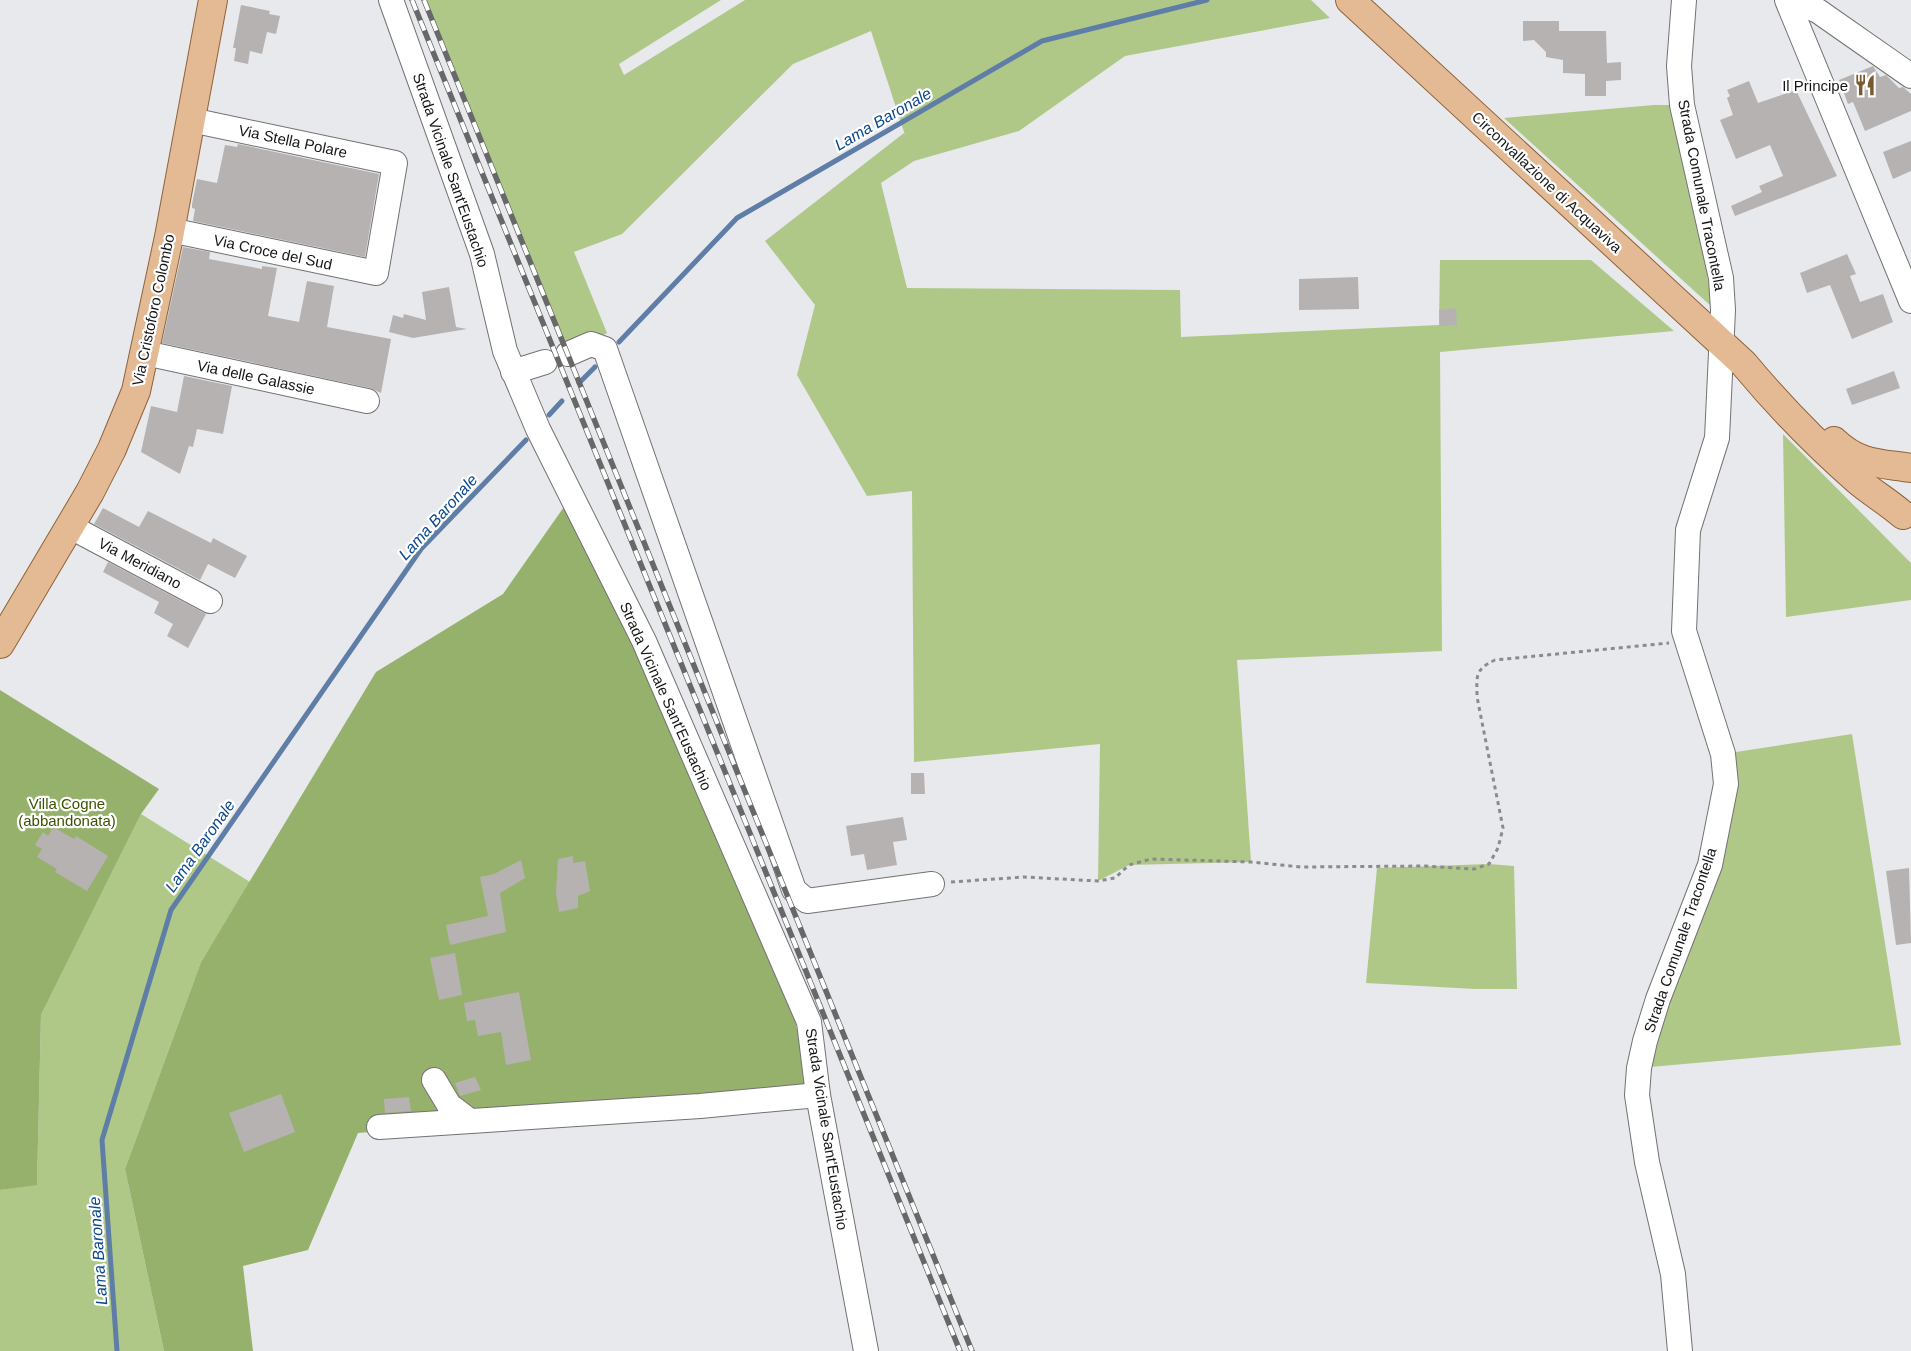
<svg xmlns="http://www.w3.org/2000/svg" width="1911" height="1351" viewBox="0 0 1911 1351" font-family="Arial,sans-serif">
	<rect width="100%" height="100%" fill="#e8e9ec"/>
	<g fill="#afc888">
		<polygon points="425,0 721,0 619,64 624,75 745,0 1311,0 1330,18 1125,56 1019,131 914,161 881,183 907,288 1180,290 1181,337 1439,325 1440,260 1591,260 1674,331 1440,352 1442,651 1237,660 1251,862 1129,865 1098,881 1100,744 914,762 912,491 867,496 797,375 815,305 765,241 904,133 905,135 871,31 793,64 622,234 574,252 607,333 568,354"/>
		<polygon points="1654,105 1682,105 1712,307 1504,118"/>
		<polygon points="1783,434 1911,563 1911,600 1786,617"/>
		<polygon points="1852,734 1901,1045 1639,1068 1705,878 1723,754"/>
		<polygon points="141,814 250,882 201,962 125,1169 164,1351 0,1351 0,1190 37,1184 41,1015"/>
		<polygon points="1489,864 1514,866 1517,989 1475,989 1366,983 1377,868"/>
	</g>
	<g fill="#96b16c">
		<polygon points="566,504 612,585 794,1016 811,1094 358,1133 308,1250 243,1266 253,1351 164,1351 125,1169 201,962 376,672 503,594"/>
		<polygon points="0,690 159,789 141,814 41,1015 37,1185 0,1190"/>
	</g>
	<g fill="none" stroke-linecap="round" stroke-linejoin="round">
		<g stroke="#5f7ea7" stroke-width="5">
			<polyline points="619,342 737,218 1042,41 1207,0"/>
			<polyline points="579,383 595,367"/>
			<polyline points="549,415 562,401"/>
			<polyline points="117,1351 102,1140 171,910 421,549 526,440"/>
		</g>
	</g>
	<g fill="#b6b2b2">
		<polygon points="241,5 270,11 269,14 280,16 276,34 267,32 262,54 250,51 248,64 234,61 236,48 233,48"/>
		<polygon points="1523,21 1559,21 1559,31 1606,31 1607,63 1621,62 1621,80 1606,81 1606,96 1585,96 1585,74 1563,73 1563,60 1546,57 1546,52 1534,40 1523,41"/>
		<polygon points="1873,66 1880,77 1886,75 1899,88 1903,87 1911,94 1911,111 1865,131 1853,102 1848,104 1839,80"/>
		<polygon points="1749,81 1758,103 1796,90 1837,176 1735,216 1731,206 1762,192 1759,186 1783,176 1770,145 1736,159 1720,120 1733,115 1727,98 1730,96 1727,90"/>
		<polygon points="1911,141 1911,171 1893,179 1883,152"/>
		<polygon points="238,144 379,174 365,257 193,221 195,209 192,208 192,204 197,179 217,183 225,145 237,147"/>
		<polygon points="183,247 210,252 209,259 262,269 262,266 277,268 268,316 299,322 307,281 334,286 327,327 391,339 381,393 370,388 162,343"/>
		<polygon points="1847,254 1856,274 1850,276 1860,302 1883,294 1893,322 1852,339 1830,285 1807,293 1800,273"/>
		<polygon points="1358,277 1359,309 1299,310 1299,279"/>
		<polygon points="449,287 456,327 467,329 413,338 389,332 393,315 403,318 404,314 426,320 422,292"/>
		<polygon points="1456,308 1457,325 1440,326 1439,310"/>
		<polygon points="1894,371 1900,388 1852,405 1846,389"/>
		<polygon points="184,376 232,386 223,434 197,429 193,447 189,446 180,474 141,452 151,406 177,412"/>
		<polygon points="103,508 139,527 148,511 211,543 213,538 247,556 235,578 208,564 200,580 94,524"/>
		<polygon points="108,562 206,614 188,648 167,636 173,624 154,613 159,602 103,572"/>
		<polygon points="911,773 924,773 925,794 911,794"/>
		<polygon points="903,817 907,840 893,842 897,865 867,870 864,854 851,856 846,826"/>
		<polygon points="53,827 74,839 76,836 108,856 87,891 55,872 57,869 37,857 42,849 35,845 43,832 48,836"/>
		<polygon points="573,856 573,863 585,861 590,891 578,896 578,908 559,912 556,893 558,859"/>
		<polygon points="521,860 525,878 500,893 506,932 450,945 446,925 488,916 480,877 494,874"/>
		<polygon points="1909,868 1911,943 1896,945 1886,871"/>
		<polygon points="455,953 462,995 439,1000 430,958"/>
		<polygon points="519,992 531,1060 506,1065 501,1032 478,1036 475,1020 467,1021 464,1003"/>
		<polygon points="475,1077 481,1090 460,1096 455,1083"/>
		<polygon points="281,1094 295,1132 244,1152 229,1113"/>
		<polygon points="409,1097 411,1111 385,1113 384,1099"/>
	</g>
	<g fill="none" stroke-linecap="round" stroke-linejoin="round">
		<g stroke="#727275" stroke-width="26">
			<g id="minor">
				<polyline points="391,0 482,254 505,351 538,429 644,641 809,1022 818,1095 866,1351"/>
				<polyline points="1787,0 1911,301"/>
				<polyline points="1792,0 1818,11 1911,76"/>
				<polyline points="170,230 376,273 395,163 191,120"/>
				<polyline points="145,353 367,401"/>
				<polyline points="568,354 591,344 605,349 794,890 807,901 932,884"/>
				<polyline points="513,372 545,362"/>
				<polyline points="69,526 210,601"/>
				<polyline points="434,1080 449,1105 470,1121"/>
				<polyline points="379,1127 700,1106 818,1095"/>
				<polyline points="1680,1351 1673,1274 1647,1162 1637,1095 1639,1068 1645,1041 1658,999 1710,865 1726,784 1723,754 1684,631 1688,530 1717,438 1723,310 1721,278 1682,105 1679,66 1684,0"/>
			</g>
		</g>
		<g stroke="#8f6339" stroke-width="30">
			<g id="major">
				<path d="M1350,0L1744,364C1779,406 1816,444 1857,480C1871,492 1888,502 1903,515"/>
				<path d="M1834,441C1859,465 1880,463 1911,468"/>
				<polyline points="0,644 90,492 112,449 136,391 169,237 213,0"/>
			</g>
		</g>
		<path stroke="#8a8b8d" stroke-width="3" stroke-dasharray="4 4" stroke-linecap="butt" d="M951,882L1024,877L1098,881L1115,878L1129,865L1151,859L1251,862L1301,867L1426,866L1474,869L1489,864L1498,848L1503,828L1477,697C1477,676 1474,670 1495,660L1669,643"/>
		<use href="#minor" stroke="#fff" stroke-width="24"/>
		<use href="#major" stroke="#e3ba93" stroke-width="28"/>
		<g stroke="#676869" stroke-width="5.5">
			<g id="rail">
				<polyline points="412,0 960,1351"/>
				<polyline points="424,0 972,1351"/>
			</g>
		</g>
		<use href="#rail" stroke="#fff" stroke-width="4" stroke-dasharray="11" stroke-linecap="butt"/>
	</g>
	<defs>
		<g id="restaurant-bare" transform="scale(1.725)"><path d="M-5-6h1v4h1v-4h1v4h1v-4h1v5L-1.5 .5V6h-2V.5L-5-1ZM5-6V6H3V1.5H1.5Q1.5-4 5-6Z" fill="#785a2e" stroke="#fff" stroke-width="2.5" paint-order="stroke"/></g>
	</defs>
	<g fill-rule="evenodd">
		<use href="#restaurant-bare" x="1865" y="85"/>
	</g>
	<g text-anchor="middle" dominant-baseline="central" stroke-width="4.5" stroke-linejoin="round" paint-order="stroke">
		<g font-size="15" fill="#151617" stroke="#fff" text-anchor="end">
			<text x="1848" y="85">Il Principe</text>
		</g>
		<g font-size="15" fill="#151617" stroke="#fff">
			<text transform="translate(293 141) rotate(12)">Via Stella Polare</text>
			<text transform="translate(451 170) rotate(71)">Strada Vicinale Sant'Eustachio</text>
			<text transform="translate(1547 182) rotate(43)">Circonvallazione di Acquaviva</text>
			<text transform="translate(1702 195) rotate(79)">Strada Comunale Tracontella</text>
			<text transform="translate(273 252) rotate(12)">Via Croce del Sud</text>
			<text transform="translate(153 310) rotate(-78)">Via Cristoforo Colombo</text>
			<text transform="translate(256 377) rotate(12)">Via delle Galassie</text>
			<text transform="translate(140 563) rotate(28)">Via Meridiano</text>
			<text transform="translate(666 696) rotate(66)">Strada Vicinale Sant'Eustachio</text>
			<text transform="translate(1680 940) rotate(-71)">Strada Comunale Tracontella</text>
			<text transform="translate(827 1129) rotate(81)">Strada Vicinale Sant'Eustachio</text>
		</g>
		<g font-size="15" fill="#3b5201" stroke="#fff">
			<text x="67" y="803">Villa Cogne<tspan x="67" dy="17">(abbandonata)</tspan></text>
		</g>
		<g font-size="16" font-style="italic" fill="#0c488d" stroke="#fff">
			<text transform="translate(883 119) rotate(-30)">Lama Baronale</text>
			<text transform="translate(438 517) rotate(-48)">Lama Baronale</text>
			<text transform="translate(200 846) rotate(-55)">Lama Baronale</text>
			<text transform="translate(98 1251) rotate(-94)">Lama Baronale</text>
		</g>
	</g>
</svg>
